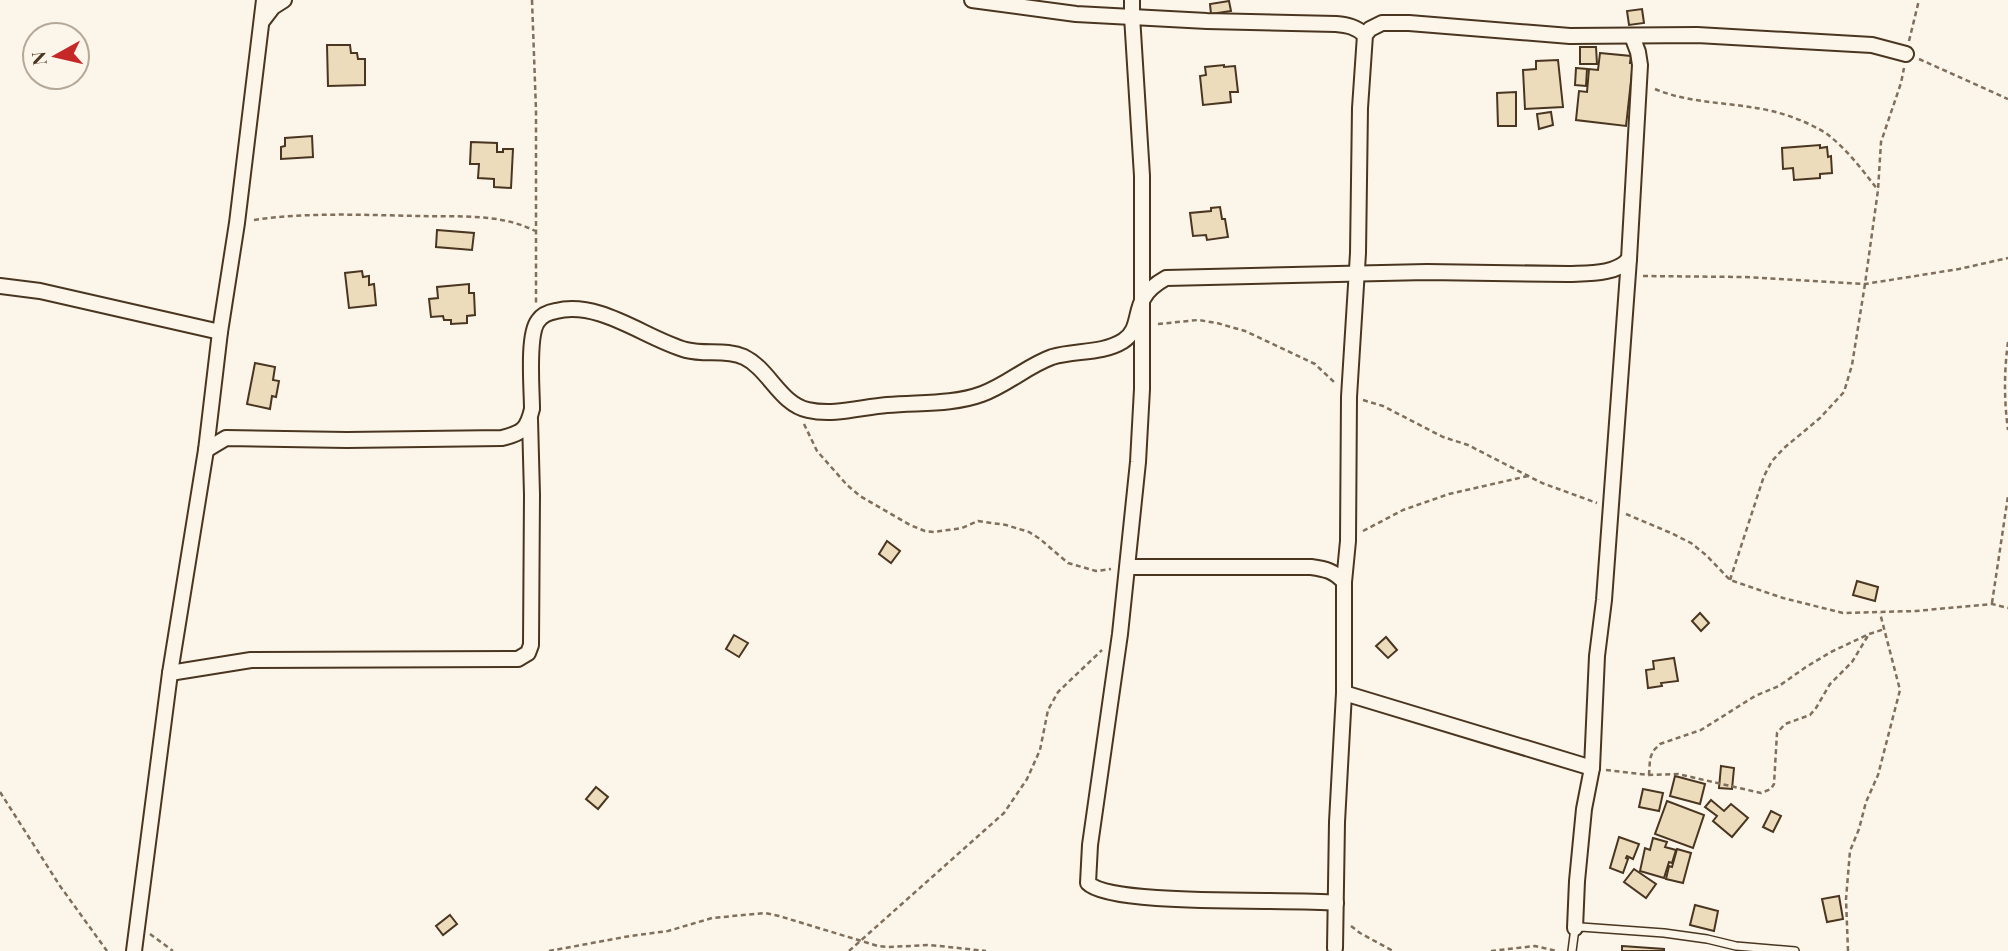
<svg xmlns="http://www.w3.org/2000/svg" width="2008" height="951" viewBox="0 0 2008 951" font-family="'Playfair Display',serif">
	<rect width="100%" height="100%" fill="#fbf6e9"/>
	<g fill="#ecdcbc" stroke="#4a3520" stroke-width="2">
		<polygon points="1229,1 1231,11 1211,14 1210,4"/>
		<polygon points="1642,9 1644,23 1629,25 1627,11"/>
		<polygon points="327,45 350,45 351,53 357,53 358,59 365,59 365,85 328,86"/>
		<polygon points="1580,47 1596,47 1597,64 1580,64"/>
		<polygon points="1600,53 1631,56 1630,63 1633,63 1626,126 1576,120 1579,91 1587,92 1589,69 1598,70"/>
		<polygon points="1558,60 1563,107 1525,109 1523,70 1536,69 1536,61"/>
		<polygon points="1224,65 1224,67 1235,66 1238,92 1230,92 1231,102 1203,105 1200,76 1206,75 1205,67"/>
		<polygon points="1576,68 1587,69 1586,86 1575,85"/>
		<polygon points="1516,92 1516,126 1498,126 1497,93"/>
		<polygon points="1551,112 1553,125 1539,129 1537,114"/>
		<polygon points="312,136 313,157 281,159 281,147 285,146 285,138"/>
		<polygon points="471,142 497,143 497,152 503,152 503,149 513,149 511,188 494,187 494,179 478,178 479,164 470,164"/>
		<polygon points="1820,145 1820,148 1827,147 1828,157 1831,156 1832,173 1820,174 1820,178 1794,180 1793,168 1783,169 1782,148"/>
		<polygon points="1220,207 1222,219 1225,219 1228,237 1207,240 1206,235 1193,236 1190,213 1211,211 1211,208"/>
		<polygon points="437,230 474,233 472,250 436,247"/>
		<polygon points="362,271 363,277 369,276 369,285 374,284 376,305 349,308 345,273"/>
		<polygon points="469,284 469,293 474,293 475,315 467,316 467,323 451,324 451,320 444,320 443,316 431,317 429,299 438,298 437,287"/>
		<polygon points="255,363 275,367 273,380 279,381 276,397 272,396 270,409 247,404"/>
		<polygon points="887,541 900,551 891,563 879,554"/>
		<polygon points="1857,581 1878,587 1875,601 1853,595"/>
		<polygon points="1700,613 1709,623 1701,631 1692,621"/>
		<polygon points="734,635 748,643 739,657 726,649"/>
		<polygon points="1386,637 1397,650 1388,658 1376,646"/>
		<polygon points="1674,658 1678,681 1661,683 1662,686 1648,688 1646,670 1654,669 1653,661"/>
		<polygon points="1721,766 1734,768 1732,789 1719,788"/>
		<polygon points="1675,776 1705,784 1700,804 1670,796"/>
		<polygon points="596,787 608,797 598,809 586,799"/>
		<polygon points="1643,789 1663,793 1659,811 1639,807"/>
		<polygon points="1711,800 1724,811 1731,804 1748,818 1732,837 1713,821 1717,816 1705,807"/>
		<polygon points="1667,801 1704,815 1693,848 1655,834"/>
		<polygon points="1771,811 1781,816 1773,832 1763,827"/>
		<polygon points="1619,837 1639,844 1633,859 1627,856 1626,858 1628,859 1623,873 1610,868"/>
		<polygon points="1653,838 1667,842 1665,847 1676,850 1672,863 1669,862 1664,878 1640,871 1645,848 1650,850"/>
		<polygon points="1677,849 1691,853 1683,883 1666,879 1669,866 1672,867"/>
		<polygon points="1634,869 1656,884 1646,898 1624,882"/>
		<polygon points="1839,896 1843,919 1827,922 1822,899"/>
		<polygon points="1695,905 1718,911 1714,931 1690,925"/>
		<polygon points="450,915 457,924 443,935 436,926"/>
		<polygon points="1622,946 1664,949 1664,951 1622,951"/>
	</g>
	<g fill="none" stroke-linecap="round" stroke-linejoin="round">
		<g stroke="#4a3520" stroke-width="10">
			<polyline id="lane" points="1572,951 1575,928 1581,927 1664,933 1707,939 1736,946 1795,951"/>
		</g>
		<g stroke="#4a3520" stroke-width="18">
			<g id="street">
				<path d="M972,0L1076,14L1207,21L1336,24C1348,25 1356,27 1365,35"/>
				<path d="M1132,0V16L1142,176V389L1138,462L1120,634L1090,845L1088,883C1111,907 1292,898 1336,903"/>
				<polyline points="263,20 273,7 284,0"/>
				<polyline points="0,286 40,291 220,332"/>
				<path d="M206,450L226,438L347,440L502,438C522,433 527,430 532,409C532,390 527,335 538,321C542,315 550,312 556,311C600,300 646,339 686,350C705,355 726,349 744,357C769,369 780,404 808,410C834,416 862,407 887,405C919,402 952,405 982,394C1007,385 1027,366 1052,357C1075,350 1102,354 1123,341C1139,331 1135,313 1143,299C1148,289 1157,283 1166,278L1427,272L1568,274C1587,273 1616,275 1629,259L1640,65L1638,52L1632,36"/>
				<path d="M1128,567H1311C1326,569 1334,571 1344,582"/>
				<polyline points="170,673 251,660 518,659 528,653 531,645 532,495 530,419"/>
				<polyline points="1344,693 1592,768"/>
				<polyline points="1575,928 1577,881 1584,809 1592,768 1597,656 1604,600 1629,259"/>
				<polyline points="1335,948 1337,822 1344,693 1344,582 1348,541 1349,397 1358,253 1360,108 1365,35 1370,29 1382,23 1409,23 1570,36 1697,35 1872,45 1906,54"/>
				<polyline points="134,951 170,673 206,450 220,332 237,223 264,0"/>
			</g>
		</g>
		<g stroke="#7f6f5c" stroke-width="2.5" stroke-dasharray="5 3.5" stroke-linecap="butt">
			<polyline points="532,0 536,110 536,304"/>
			<polyline points="1909,41 1919,0"/>
			<polyline points="1919,59 2008,99"/>
			<path d="M1655,89C1686,102 1718,102 1750,107C1775,110 1806,120 1827,134C1847,149 1863,171 1878,190"/>
			<path d="M254,220C308,212 365,215 420,216C458,217 500,213 535,231"/>
			<polyline points="1643,276 1745,277 1865,284 1959,269 2008,258"/>
			<polyline points="1158,324 1198,320 1217,323 1245,331 1315,364 1334,382"/>
			<path d="M2008,342C2004,372 2004,400 2008,430"/>
			<polyline points="1363,400 1383,406 1443,437 1468,445 1542,483 1597,503"/>
			<polyline points="804,424 817,451 847,485 860,496 910,525 925,531 934,532 962,528 978,521 1006,525 1029,532 1040,539 1068,563 1096,571 1111,569"/>
			<polyline points="1626,514 1671,533 1691,543 1706,555 1730,580 1783,598 1843,613 1916,611 1992,604 2008,608"/>
			<polyline points="1363,531 1403,510 1449,494 1528,476"/>
			<polyline points="1730,580 1764,476 1772,461 1784,448 1820,418 1844,392 1852,365 1865,284 1878,190 1881,142 1901,83 1904,68"/>
			<polyline points="1992,603 2008,496"/>
			<polyline points="1606,770 1649,775 1678,774 1761,793 1771,789 1774,784 1777,733 1785,724 1810,715 1816,708 1830,684 1852,662 1869,634"/>
			<polyline points="1649,775 1650,759 1653,751 1660,744 1701,730 1755,696 1779,686 1806,667 1831,652 1869,634 1885,629"/>
			<polyline points="0,792 60,886 107,951"/>
			<polyline points="1351,926 1360,933 1393,951"/>
			<polyline points="150,934 173,951"/>
			<polyline points="549,951 630,936 668,931 712,918 765,913 779,916 878,946 888,947 930,945 986,951"/>
			<polyline points="849,951 1004,813 1027,779 1040,750 1048,710 1058,692 1102,650"/>
			<polyline points="1491,951 1535,946 1557,951"/>
			<polyline points="1848,951 1846,899 1850,851 1859,829 1866,802 1878,775 1900,690 1880,613"/>
		</g>
		<use href="#lane" stroke="#fbf6e9" stroke-width="7"/>
		<use href="#street" stroke="#fbf6e9" stroke-width="14"/>
	</g>
	<g transform="translate(56 56) rotate(262)"><circle r="33" fill="#fbf6e9" stroke="#b4a999" stroke-width="2"/>
	<path d="M0-5L12 26L0 18L-12 26Z" fill="#c62828"/>
	<text y="-10" font-size="19" font-weight="bold" text-anchor="middle" fill="#4a3520">N</text>
	</g>
</svg>
